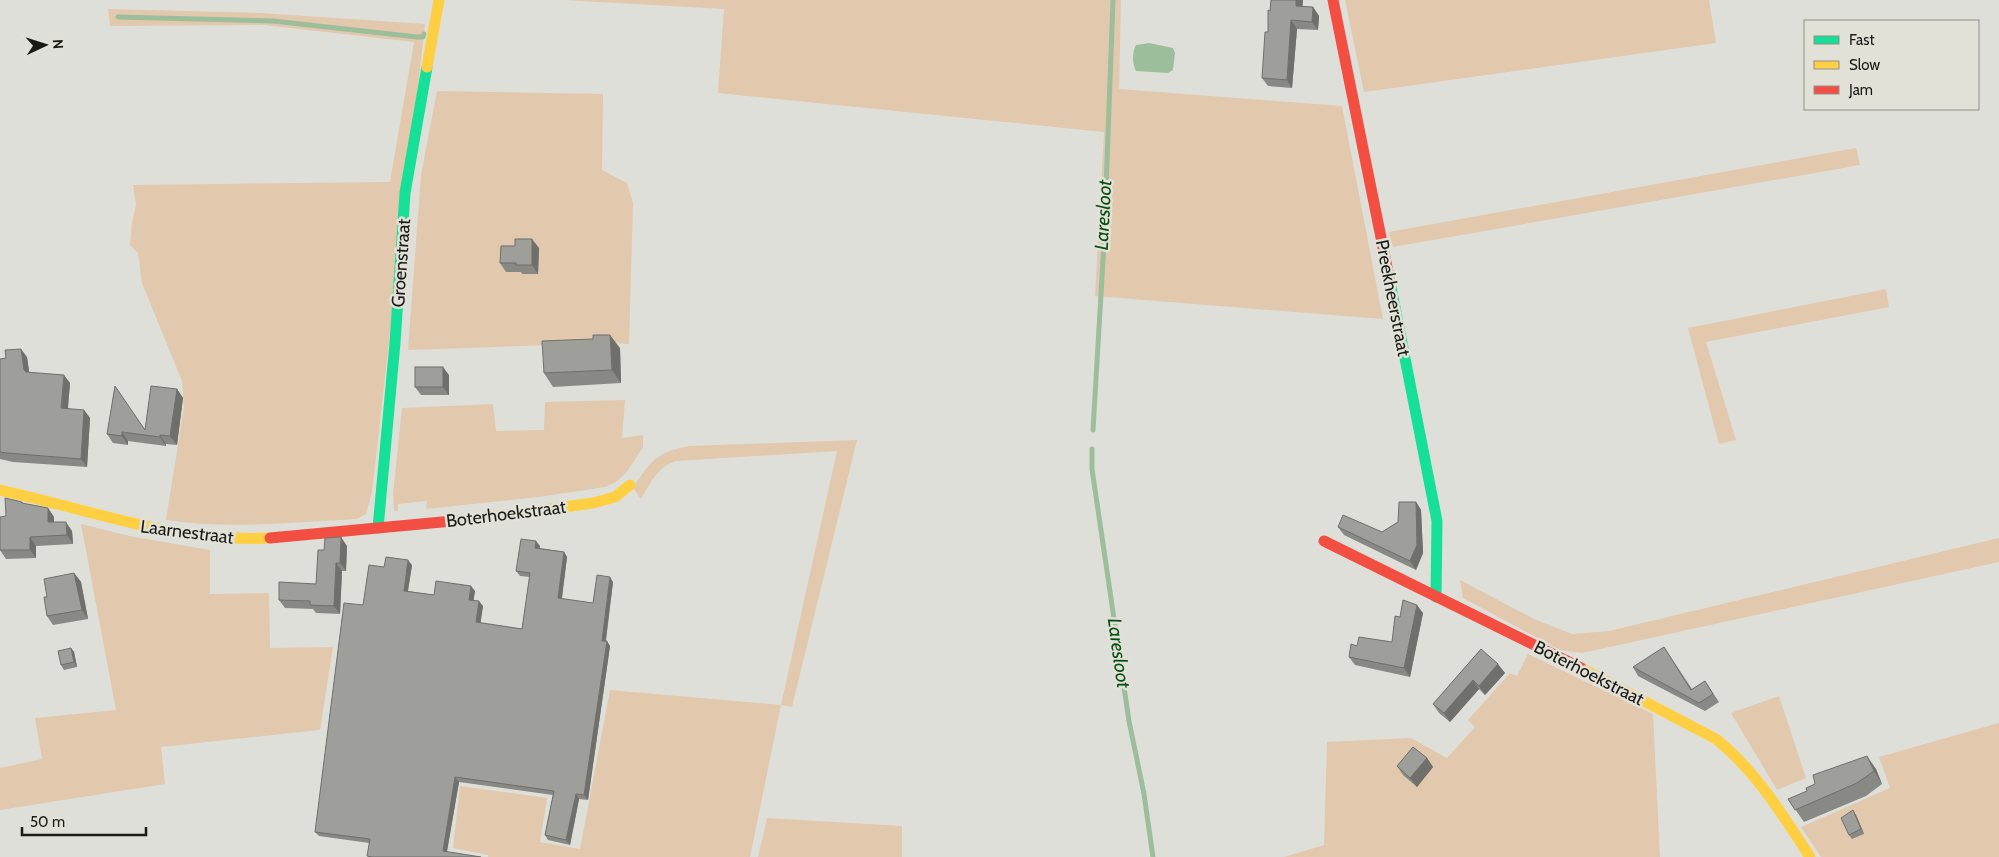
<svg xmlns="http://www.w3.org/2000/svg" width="1999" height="857" viewBox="0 0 1999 857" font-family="Cabin,sans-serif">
	<rect width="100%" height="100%" fill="#dfdfda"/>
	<g fill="#e2c8ad">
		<polygon points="563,0 1121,0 1119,89 1342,106 1383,319 1095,296 1104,132 718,93 724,9"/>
		<polygon points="1345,0 1709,0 1716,43 1364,92"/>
		<path d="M108,9L261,13L425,24L372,492L366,514L357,519C294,522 229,530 166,520L184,407L182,381L142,283L138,253L130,245L132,222L136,205L133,185L390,182L414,42L264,25L110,26Z"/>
		<polygon points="437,91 603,94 602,170 627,183 633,203 629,344 613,343 408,350 421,175"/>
		<polygon points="1856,148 1860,165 1393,247 1389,232"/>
		<polygon points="1886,289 1889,307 1706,342 1736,440 1719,444 1688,328"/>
		<polygon points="625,400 622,438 643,435 643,447 626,473 616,482 605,487 539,497 426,509 427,501 398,504 398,511 394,511 393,494 402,408 493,404 496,431 544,430 545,402"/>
		<path d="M857,440L792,707L781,705L750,857H488V855L453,848L460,786L547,798L540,842L580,849L610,690L781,705L837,451L676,461C657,467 650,484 641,499L633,488C652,460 655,453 689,446Z"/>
		<polygon points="81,524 129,536 210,550 210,594 269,593 270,648 333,647 320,730 161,747 165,784 0,810 0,768 42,759 35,718 116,710"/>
		<polygon points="1999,538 1999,562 1582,653 1560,650 1463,598 1460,580 1534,619 1572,634 1609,631"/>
		<polygon points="1528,654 1653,714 1660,857 1284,857 1324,845 1327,742 1411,738 1447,758 1475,727 1468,720 1510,673 1517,676"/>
		<polygon points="1779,696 1806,778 1777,790 1731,713"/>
		<polygon points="1999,723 1999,857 1821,857 1801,827 1890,788 1879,757"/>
		<polygon points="767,818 902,826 902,857 758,857"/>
	</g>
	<path fill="#9cbe9b" d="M1149,43L1173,48L1175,53L1173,70L1168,73L1136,71C1132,63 1132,53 1136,45Z"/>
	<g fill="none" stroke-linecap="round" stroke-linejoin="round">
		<g stroke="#9cbe9b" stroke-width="5">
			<polyline points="118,17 273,21 417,37 423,37 424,34"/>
			<polyline points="1093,430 1104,243 1113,0"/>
			<polyline points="1092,449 1092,469 1129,721 1144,794 1153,857"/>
		</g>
		<g stroke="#16e098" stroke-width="11">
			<polyline points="1390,282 1437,521 1436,597"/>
			<polyline points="378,528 395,343 405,193 427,67"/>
		</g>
		<g stroke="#ffcf43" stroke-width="11">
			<polyline points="427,67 439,0"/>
			<path d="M0,490C92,510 174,543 270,538"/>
			<polyline points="485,518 593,503 615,497 630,485"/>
			<path d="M1581,668L1716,739C1756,771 1782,814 1810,857"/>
		</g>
		<g stroke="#f24e42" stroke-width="11">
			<polyline points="1333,0 1390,282"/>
			<polyline points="270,538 485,518"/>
			<polyline points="1324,541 1581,668"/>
		</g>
	</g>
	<g fill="#888884">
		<polygon points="1271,0 1303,0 1302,7 1313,7 1319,16 1318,30 1297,29 1292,88 1268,86 1262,78 1268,32"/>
		<polygon points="539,248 538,274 522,274 521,272 506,272 500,263"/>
		<polygon points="620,348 621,383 553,387 544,373"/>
		<polygon points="27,357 29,372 70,383 68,409 84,410 90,418 87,467 13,462 0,459 0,359"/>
		<polygon points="449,375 449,395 421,395 415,387"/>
		<polygon points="177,389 183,398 177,445 166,444 166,446 128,441 128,445 113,443 107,434 145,430"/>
		<polygon points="22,502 23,504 48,508 54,517 54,522 72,531 73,544 36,546 36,558 6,559 0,550 6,516"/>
		<polygon points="1416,502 1421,510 1423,553 1416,570 1344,535 1338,527 1382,532 1398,522"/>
		<polygon points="347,546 346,571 342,571 340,614 316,613 313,609 285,608 279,600 316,584 324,550"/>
		<polygon points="540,546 539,548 564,552 567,557 562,599 593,603 613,582 606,641 610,646 588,800 579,799 570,845 548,840 545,835 553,795 459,782 447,852 481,857 368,857 369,843 319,836 315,832 363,605 384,567 412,565 408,591 434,595 475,591 473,601 483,606 480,623 522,629 530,577 520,576 516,571"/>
		<polygon points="74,573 81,582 88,619 53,625 47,616 47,597"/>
		<polygon points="1423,613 1410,677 1355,665 1349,657 1357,646 1392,642 1400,617"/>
		<polygon points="1664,647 1692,689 1705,681 1719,702 1705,711 1638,676 1633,667"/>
		<polygon points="71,648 74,652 77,667 64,670 61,665"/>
		<polygon points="1481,649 1505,673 1485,695 1479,689 1450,722 1439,713 1433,704"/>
		<polygon points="1427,758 1433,767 1417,787 1403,775 1397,766"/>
		<polygon points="1876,769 1882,784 1866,796 1804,822 1788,799"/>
		<polygon points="1856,815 1864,834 1852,839 1849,835"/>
	</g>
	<g fill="#6f6f6c">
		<polygon points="1296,0 1303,0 1302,15 1296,6"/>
		<polygon points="1313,7 1319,16 1318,30 1312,22"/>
		<polygon points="1291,20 1297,29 1292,88 1287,80"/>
		<polygon points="532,239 539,248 538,274 532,265"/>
		<polygon points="610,335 620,348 621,383 612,370"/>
		<polygon points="21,349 27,357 30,378 24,370"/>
		<polygon points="443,367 449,375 449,395 443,387"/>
		<polygon points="64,375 70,383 67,416 61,408"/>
		<polygon points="177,389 183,398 177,445 170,436"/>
		<polygon points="84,410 90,418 87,467 81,459"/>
		<polygon points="122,432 128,441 128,445 122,436"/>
		<polygon points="160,435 166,444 166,446 160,437"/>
		<polygon points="1416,502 1421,510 1423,553 1416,570 1410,561"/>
		<polygon points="48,508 54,517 54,531 48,522"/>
		<polygon points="66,522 72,531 73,544 67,535"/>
		<polygon points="30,537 36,546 36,558 30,550"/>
		<polygon points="341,537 347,546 346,571 340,563"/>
		<polygon points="536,541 540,546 539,553 535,548"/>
		<polygon points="564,552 567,557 561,603 558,598"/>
		<polygon points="408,560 412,565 407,596 404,591"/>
		<polygon points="336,563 342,571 340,614 334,606"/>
		<polygon points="74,573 81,582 88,619 82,610"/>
		<polygon points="610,577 613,582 605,645 602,641"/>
		<polygon points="471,586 475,591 473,605 469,600"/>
		<polygon points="479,601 483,606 480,627 476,622"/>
		<polygon points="1417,605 1423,613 1410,677 1404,668"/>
		<polygon points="607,641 610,646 588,800 584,795"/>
		<polygon points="71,648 74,652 77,667 74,662"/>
		<polygon points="1498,664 1505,673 1485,695 1479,686"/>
		<polygon points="1473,680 1479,689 1450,722 1444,713"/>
		<polygon points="1867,756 1876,769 1882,784 1874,771"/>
		<polygon points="1427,758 1433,767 1417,787 1410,778"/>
		<polygon points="455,777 459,782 446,856 443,851"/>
		<polygon points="576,794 579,799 570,845 566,840"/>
		<polygon points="1853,810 1856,815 1864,834 1861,829"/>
	</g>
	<g fill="#9e9e9a" stroke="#6f6f6c">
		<polygon points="1271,0 1296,0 1296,6 1313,7 1312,22 1291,20 1287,80 1262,78 1265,32 1268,32 1268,10 1270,11"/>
		<polygon points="515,239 532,239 532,265 516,265 516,263 500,263 501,246 515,246"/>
		<polygon points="593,335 610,335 612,370 544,373 542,341 593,339"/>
		<polygon points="21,349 24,370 26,372 64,375 61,408 84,410 81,459 7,453 0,452 0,359 6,358 5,350"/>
		<rect x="415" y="367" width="28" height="20"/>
		<polygon points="115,386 145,430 151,386 177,389 170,436 160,435 160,437 122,432 122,436 107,434"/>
		<polygon points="5,498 22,502 22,503 48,508 48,522 66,522 67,535 30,537 30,550 0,550 0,517 6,516"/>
		<polygon points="1399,502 1416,502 1417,545 1410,561 1338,527 1343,515 1382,532 1398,522"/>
		<polygon points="341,537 340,563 336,563 334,606 310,605 310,601 279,600 279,582 316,584 318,550 324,550 325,538"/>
		<polygon points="521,539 536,541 535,548 564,552 558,598 593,603 597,575 610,577 602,641 607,641 584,795 576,794 566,840 545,835 554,791 455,777 443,851 481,857 372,857 367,856 370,839 315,832 344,603 363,605 369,565 384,567 386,557 408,560 404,591 434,595 436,581 471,586 469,600 479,601 476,622 522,629 530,573 516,571"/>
		<polygon points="74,573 82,610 47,616 44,597 47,597 44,579"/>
		<polygon points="1403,600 1417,605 1404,668 1349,657 1351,644 1357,646 1359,637 1392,642 1395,616 1400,617"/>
		<polygon points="1664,647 1691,690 1705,681 1713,694 1699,703 1633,667"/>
		<polygon points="71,648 74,662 61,665 58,651"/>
		<polygon points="1481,649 1498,664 1479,686 1473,680 1444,713 1433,704"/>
		<polygon points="1413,747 1427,758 1410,778 1397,766"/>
		<polygon points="1867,756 1874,771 1857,783 1795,810 1788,799 1807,791 1806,788 1815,784 1813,775"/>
		<polygon points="1853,810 1861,829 1849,835 1841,818"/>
	</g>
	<g text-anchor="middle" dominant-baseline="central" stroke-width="5" stroke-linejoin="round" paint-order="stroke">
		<g font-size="18" fill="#1a1a17" stroke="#e1e1d8">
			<text transform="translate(401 263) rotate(-86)">Groenstraat</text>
			<text transform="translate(1393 298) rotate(79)">Preekheerstraat</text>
			<text transform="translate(506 514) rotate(-7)">Boterhoekstraat</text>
			<text transform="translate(187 532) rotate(7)">Laarnestraat</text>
			<text transform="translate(1589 673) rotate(27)">Boterhoekstraat</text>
		</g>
		<g font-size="19" font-style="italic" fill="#064f0f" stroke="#e1e1d8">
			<text transform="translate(1103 215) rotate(-87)">Laresloot</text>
			<text transform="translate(1119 653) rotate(82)">Laresloot</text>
		</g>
	</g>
	<rect x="1804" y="20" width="175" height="90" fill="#e1e1d8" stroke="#91918b"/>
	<rect x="1814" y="36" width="25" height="8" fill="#16e098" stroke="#91918b"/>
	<text x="1849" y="45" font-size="15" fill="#1a1a17">Fast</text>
	<rect x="1814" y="61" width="25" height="8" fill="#ffcf43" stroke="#91918b"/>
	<text x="1849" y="70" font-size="15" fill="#1a1a17">Slow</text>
	<rect x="1814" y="86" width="25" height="8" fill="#f24e42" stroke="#91918b"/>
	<text x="1849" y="95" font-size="15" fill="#1a1a17">Jam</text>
	<g transform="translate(45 45) rotate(86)" stroke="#e1e1d8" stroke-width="4" paint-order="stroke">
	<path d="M0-4L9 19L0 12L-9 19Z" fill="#1a1a17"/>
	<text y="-8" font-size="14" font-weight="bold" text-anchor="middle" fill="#1a1a17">N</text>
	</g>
	<path d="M22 827v8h124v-8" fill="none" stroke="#1a1a17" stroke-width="2.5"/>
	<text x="30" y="827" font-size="15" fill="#1a1a17" stroke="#e1e1d8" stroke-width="4" paint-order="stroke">50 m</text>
</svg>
